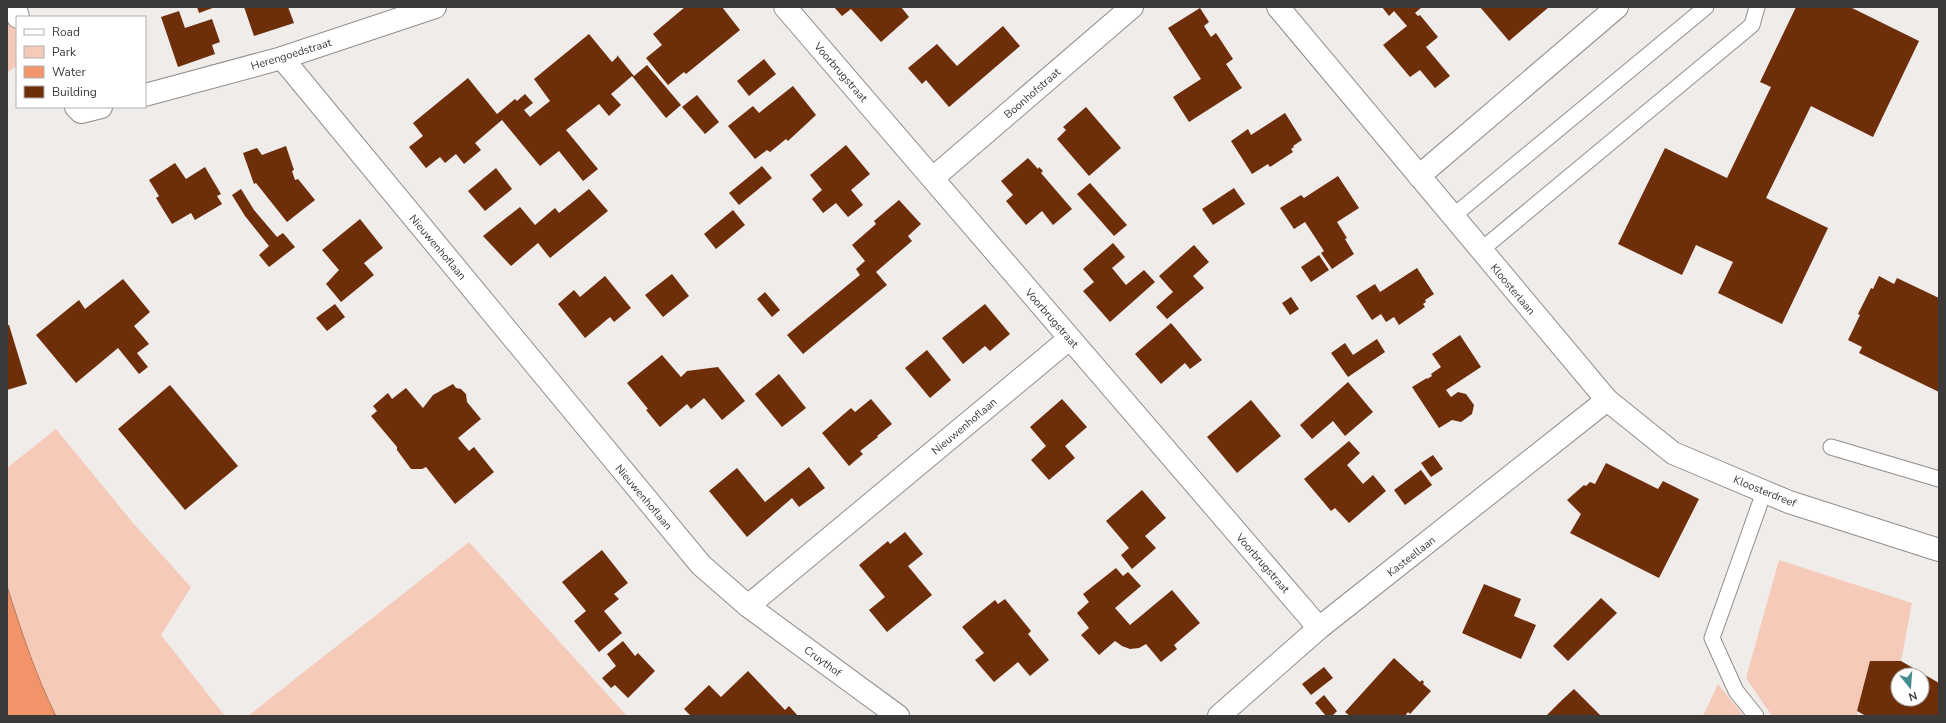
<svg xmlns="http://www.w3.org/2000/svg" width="1946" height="723" font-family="'Nunito Sans',sans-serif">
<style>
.green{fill:#f6cab8}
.water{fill:#f19469;stroke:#bb795b}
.building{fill:#6e2e0a;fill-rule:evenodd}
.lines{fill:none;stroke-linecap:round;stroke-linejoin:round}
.service-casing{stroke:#908d8b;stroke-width:17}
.minor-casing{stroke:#908d8b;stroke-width:24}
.service{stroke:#fff;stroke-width:15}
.minor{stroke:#fff;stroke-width:22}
.labels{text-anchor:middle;stroke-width:4;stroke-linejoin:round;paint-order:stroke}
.street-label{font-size:11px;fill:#3c3a39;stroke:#fff}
</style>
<rect width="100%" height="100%" fill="#f0ecea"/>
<g class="green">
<polygon points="7,7 9,7 17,35 17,65 7,73"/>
<polygon points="56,429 133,523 191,587 161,635 225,716 56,716 42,688 21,631 7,586 7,468"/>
<polygon points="469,542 627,716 248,716"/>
<polygon points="1779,560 1912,603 1901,661 1870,661 1857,711 1858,716 1772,716 1746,678"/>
<polygon points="1718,684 1744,716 1703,716"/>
</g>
<path class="water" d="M7,586C21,630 35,674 56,716H7Z"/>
<g class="building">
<polygon points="197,7 215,7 199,13"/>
<polygon points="244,7 288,7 294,23 254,36"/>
<polygon points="685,7 722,7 740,30 686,74 684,72 668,85 646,58 662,45 653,34"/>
<polygon points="834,7 901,7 909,17 881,42 851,9 842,16"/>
<polygon points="1382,7 1422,7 1415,13 1418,16 1420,15 1438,37 1426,47 1450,76 1435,88 1420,70 1410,77 1383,45 1407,26 1394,11 1389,16"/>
<polygon points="1480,7 1549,7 1509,41"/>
<polygon points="1796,7 1850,7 1919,41 1873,137 1811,106 1766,198 1828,228 1782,324 1718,293 1733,262 1696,245 1682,275 1618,244 1665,148 1727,178 1771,87 1760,82"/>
<polygon points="1200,8 1209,22 1204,26 1211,37 1216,33 1233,59 1226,64 1242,88 1189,122 1173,97 1201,79 1168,28"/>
<polygon points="179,11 185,28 212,19 220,42 212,45 215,54 178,67 161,17"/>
<polygon points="1003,26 1020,46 949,107 926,80 922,84 908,68 937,44 957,66"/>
<polygon points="589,34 612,62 617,57 617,55 634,76 647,65 681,105 666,118 632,76 611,94 621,105 609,116 599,104 566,130 598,169 583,181 559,151 540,166 502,120 475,143 481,150 464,164 456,154 445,163 440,157 426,168 409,147 423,136 413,123 468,78 497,114 515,99 517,101 525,94 533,103 524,110 530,117 550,101 534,79"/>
<polygon points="764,59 776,74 749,96 737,81"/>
<polygon points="793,86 816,115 788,141 786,139 770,152 767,150 755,159 728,126 753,106 759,113"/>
<polygon points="697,95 719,122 705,134 682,107"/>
<polygon points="1086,107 1121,148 1089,176 1057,139 1066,130 1063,127"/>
<polygon points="1285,113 1302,140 1293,146 1294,147 1291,149 1293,152 1270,167 1268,164 1252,174 1231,141 1248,129 1251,135"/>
<polygon points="846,145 870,174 851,190 863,205 848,217 836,203 823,213 812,199 822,190 810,175"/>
<polygon points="286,146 294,170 292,171 295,180 298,179 315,200 287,222 256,183 254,184 243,153 257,148 262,155"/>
<polygon points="1028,158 1038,169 1039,167 1043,171 1041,173 1072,209 1053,225 1042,211 1026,225 1006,201 1013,195 1001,181"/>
<polygon points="175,163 186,179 205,167 221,194 217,196 222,204 195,220 191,213 172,224 156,198 159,196 149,180"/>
<polygon points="762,166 772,178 739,205 729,193"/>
<polygon points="496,168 512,189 485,211 468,191"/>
<polygon points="1338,176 1359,208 1337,222 1347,238 1345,239 1354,254 1332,269 1321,253 1324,251 1305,222 1294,229 1280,208 1301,195 1304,198"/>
<polygon points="1090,183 1127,225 1114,236 1077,194"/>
<polygon points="1234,188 1245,204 1213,225 1202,209"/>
<polygon points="241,189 254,210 277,237 283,233 295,247 269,267 259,255 269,246 245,216 232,195"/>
<polygon points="589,189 608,211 550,258 538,243 511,266 483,236 520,207 535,225 555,208 559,213"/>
<polygon points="899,200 921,224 908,236 912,241 876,272 887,285 803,354 787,335 860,275 856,269 865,261 852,245 876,224 874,221"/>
<polygon points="733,210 745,225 716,249 704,234"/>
<polygon points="360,219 383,248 364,263 374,275 341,302 326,284 339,270 322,250"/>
<polygon points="1113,243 1125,257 1112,268 1126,285 1144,270 1155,282 1110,322 1083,291 1094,282 1083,269"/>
<polygon points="1194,245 1209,262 1193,276 1204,288 1167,319 1156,307 1173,292 1159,276"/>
<polygon points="1319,255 1329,270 1311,282 1301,267"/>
<polygon points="1417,268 1434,294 1425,300 1426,302 1423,304 1425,307 1399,325 1394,317 1386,322 1381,314 1372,320 1356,296 1375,284 1380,292"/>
<polygon points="672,274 689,296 663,317 645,295"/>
<polygon points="605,276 631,308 614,322 610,317 585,338 558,304 574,290 580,297"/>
<polygon points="1879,276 1894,284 1897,278 1939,298 1939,392 1859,353 1862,347 1848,340 1860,315 1858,314 1871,288 1873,289"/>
<polygon points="123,279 150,312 134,326 149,344 137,353 148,367 139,374 118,348 76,383 36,335 79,300 85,309"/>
<polygon points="765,292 780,310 772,317 757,299"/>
<polygon points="1291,297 1299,309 1290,315 1282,303"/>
<polygon points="335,304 345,317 327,331 316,318"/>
<polygon points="985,304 1010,334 990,351 985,346 963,364 942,338"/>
<polygon points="1171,323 1202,360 1190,369 1185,363 1161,384 1135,354"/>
<polygon points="7,325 9,325 27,384 7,390"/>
<polygon points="1460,335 1481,367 1446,390 1451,397 1458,392 1466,394 1474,405 1472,414 1461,422 1452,420 1439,428 1412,387 1427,378 1427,379 1432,376 1431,374 1441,367 1432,354"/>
<polygon points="1377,339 1385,352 1348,377 1331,353 1345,343 1353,355"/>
<polygon points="927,350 951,380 930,398 905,368"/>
<polygon points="662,355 681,377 687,371 718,367 745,401 722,420 704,398 691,409 687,404 660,427 646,410 648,409 627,383"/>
<polygon points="779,374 806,408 782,427 755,394"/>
<polygon points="1348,382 1373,412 1345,436 1333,421 1312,439 1300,425"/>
<polygon points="453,384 456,388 461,389 466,394 467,402 481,419 458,438 469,451 474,447 494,472 455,504 426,467 422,469 411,469 397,450 397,447 371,416 377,411 373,406 388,393 392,399 406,388 423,408 433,395"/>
<polygon points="170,385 238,466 185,510 118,429"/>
<polygon points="871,399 892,424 877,436 878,437 860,451 863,454 849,466 822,433 851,408 855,412"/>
<polygon points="1062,399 1087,427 1065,446 1075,458 1049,480 1031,460 1046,446 1030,427"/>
<polygon points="1251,400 1281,436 1237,473 1207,437"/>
<polygon points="1349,441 1360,453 1347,465 1363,484 1373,475 1386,491 1349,523 1335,508 1331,511 1304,479"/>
<polygon points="1433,455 1443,469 1431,477 1421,463"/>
<polygon points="1606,463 1658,489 1663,481 1699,499 1659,578 1570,533 1581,514 1567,500 1584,485 1586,486 1590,482 1595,484"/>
<polygon points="809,467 825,488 799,507 792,498 747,537 709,491 737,468 765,502"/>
<polygon points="1421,470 1432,485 1405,505 1394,490"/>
<polygon points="1142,490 1166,518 1145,536 1156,548 1132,569 1121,555 1129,548 1106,521"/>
<polygon points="905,532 923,554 908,566 932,595 887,632 869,610 885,597 859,565 888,541 890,544"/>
<polygon points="602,550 628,583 614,594 619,599 604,611 622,633 599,652 574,621 586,611 562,582"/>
<polygon points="1116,568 1123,576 1128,572 1141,586 1115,608 1130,625 1172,590 1200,623 1174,645 1177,649 1161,662 1146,644 1139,648 1130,649 1122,646 1115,641 1099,655 1081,635 1089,628 1077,613 1089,602 1083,594"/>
<polygon points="1484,584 1521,599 1514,616 1536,625 1521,659 1462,633"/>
<polygon points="1601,598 1617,613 1568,661 1553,646"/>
<polygon points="1005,599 1031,631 1028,634 1049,660 1030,676 1018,662 994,682 975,660 984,653 962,627 995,600 998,604"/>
<polygon points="623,641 635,656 638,653 655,671 628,698 615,685 611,688 602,678 616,666 607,654"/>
<polygon points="1394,658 1420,682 1422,680 1424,682 1423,684 1431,691 1410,714 1408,712 1405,716 1350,716 1345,712"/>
<path d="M1870,661H1901L1939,683V716H1866L1857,711ZM1898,675H1922V699H1898Z"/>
<polygon points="1324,667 1333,678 1311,695 1302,684"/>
<polygon points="748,671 785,710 789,706 798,716 691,716 684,709 709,685 721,697"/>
<polygon points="1574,689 1601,716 1546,716 1562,700"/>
<polygon points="1324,695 1337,711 1332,716 1326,716 1315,703"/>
</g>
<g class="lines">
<defs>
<g id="service">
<polyline points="1452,217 1706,7"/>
<polyline points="1481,250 1752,25 1757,7"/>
<polyline points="1831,447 1939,479"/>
<polyline points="1756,716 1736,691 1712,638 1764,492"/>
</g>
<g id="minor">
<polyline points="15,7 18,17"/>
<polyline points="785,7 1319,628"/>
<polyline points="1278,7 1607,400 1673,453 1789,502 1939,550"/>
<polyline points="282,58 701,565 748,606 1069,339"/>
<polyline points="145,95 282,58 435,7"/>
<polyline points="76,107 81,112 101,107"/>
<polyline points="1419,176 1617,7"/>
<polyline points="933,178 1132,7"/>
<polyline points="748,606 898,716"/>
<polyline points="1219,716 1319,628 1607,400"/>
</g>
</defs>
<use href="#service" class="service-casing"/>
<use href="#minor" class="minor-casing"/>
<use href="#service" class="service"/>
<use href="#minor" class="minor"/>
</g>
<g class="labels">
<g class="street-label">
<text transform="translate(291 54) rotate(-17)" y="4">Herengoedstraat</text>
<text transform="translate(841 72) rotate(49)" y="4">Voorbrugstraat</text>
<text transform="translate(1032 93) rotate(-41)" y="4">Boonhofstraat</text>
<text transform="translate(438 247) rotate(50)" y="4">Nieuwenhoflaan</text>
<text transform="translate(1513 289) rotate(50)" y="4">Kloosterlaan</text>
<text transform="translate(1052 318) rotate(49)" y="4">Voorbrugstraat</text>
<text transform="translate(964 426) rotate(-40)" y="4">Nieuwenhoflaan</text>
<text transform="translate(1765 491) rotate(22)" y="4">Kloosterdreef</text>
<text transform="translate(644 497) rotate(50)" y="4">Nieuwenhoflaan</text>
<text transform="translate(1411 556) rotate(-38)" y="4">Kasteellaan</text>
<text transform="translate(1263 563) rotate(49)" y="4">Voorbrugstraat</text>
<text transform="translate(823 661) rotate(36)" y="4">Cruythof</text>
</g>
</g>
<rect width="1946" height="723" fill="none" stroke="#3c3a39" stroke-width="16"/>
<rect x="16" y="16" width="130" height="92" fill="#ffffff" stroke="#b1b0b0"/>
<rect x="24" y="29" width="20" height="6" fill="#ffffff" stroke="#b1b0b0"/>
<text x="52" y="36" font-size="12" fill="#3c3a39">Road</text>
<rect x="24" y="46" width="20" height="12" fill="#f6cab8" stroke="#b1b0b0"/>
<text x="52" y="56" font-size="12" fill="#3c3a39">Park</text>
<rect x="24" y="66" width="20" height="12" fill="#f19469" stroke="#b1b0b0"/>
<text x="52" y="76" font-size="12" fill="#3c3a39">Water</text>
<rect x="24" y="86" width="20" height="12" fill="#6e2e0a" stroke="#b1b0b0"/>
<text x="52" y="96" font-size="12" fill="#3c3a39">Building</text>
<g transform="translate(1910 687) rotate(163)"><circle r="19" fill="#ffffff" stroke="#b1b0b0"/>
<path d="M0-3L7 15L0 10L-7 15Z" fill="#458d8d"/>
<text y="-6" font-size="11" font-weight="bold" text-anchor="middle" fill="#3c3a39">N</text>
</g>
</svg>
